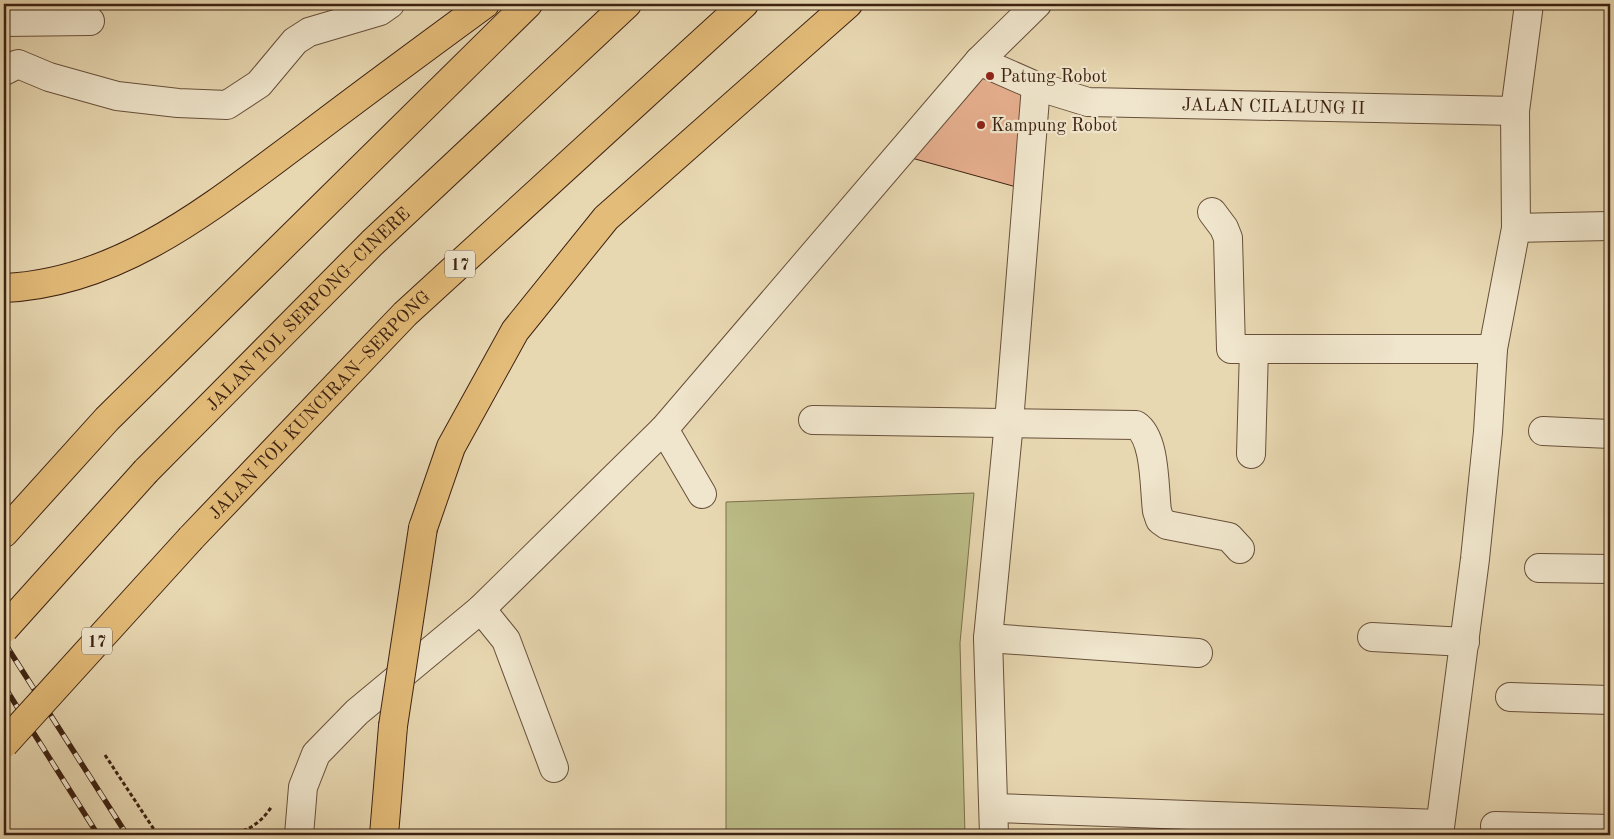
<svg xmlns="http://www.w3.org/2000/svg" width="1614" height="839" font-family="'Old Standard TT',serif">
<style>
.green{fill:#bcbd88;stroke:#7c704d}
.building{fill:#e5ae8d;stroke:#3d2212}
.lines{fill:none;stroke-linecap:round;stroke-linejoin:round}
.street-casing{stroke:#68503a;stroke-width:30}
.highway-casing{stroke:#3d2212;stroke-width:30}
.path{stroke:#3d2212;stroke-width:3;stroke-dasharray:4 2.5;stroke-linecap:butt}
.street{stroke:#f0e6cd;stroke-width:28}
.highway{stroke:#e4bc79;stroke-width:28}
.rail-casing{stroke:#3d2212;stroke-width:5.5}
.rail{stroke:#f0e6cd;stroke-width:4;stroke-dasharray:11;stroke-linecap:butt}
.highway-bridge-casing{stroke:#3d2212;stroke-width:30;stroke-linecap:butt}
.highway-bridge{stroke:#e4bc79;stroke-width:28}
.poi-dot{fill:#8f2418;stroke:#f0e6cd;stroke-width:2}
.labels{text-anchor:middle;stroke-width:4.5;stroke-linejoin:round;paint-order:stroke}
.shield{fill:#f0e6cd;stroke:#735d4a;stroke-width:1}
.shield-label{font-size:16px;font-weight:bold;fill:#3d2212}
.poi-label{font-size:18px;fill:#3d2212;stroke:#f0e6cd;text-anchor:start}
.street-label{font-size:18px;fill:#3d2212;stroke:#f0e6cd}
</style>
<rect width="100%" height="100%" fill="#e8d8b2"/>
<filter id="stains"><feTurbulence type="fractalNoise" baseFrequency=".004" numOctaves="4"/><feColorMatrix values="0 0 0 0 .2 0 0 0 0 .09 0 0 0 0 .02 0 0 0 .5 -.17"/></filter>
<radialGradient id="worn" r=".72"><stop offset=".6" stop-color="#630" stop-opacity="0"/><stop offset="1" stop-color="#630" stop-opacity=".3"/></radialGradient>
<polygon class="green" points="974,493 960,643 965,835 726,835 726,502"/>
<polygon class="building" points="983,78 1026,94 1020,188 908,157"/>
<g class="lines">
<defs>
<g id="street">
<polyline points="4,22 90,21"/>
<path id="s1" d="M979,61L1036,86L1088,102L1515,111"/>
<polyline points="4,71 18,64 49,77 117,96 178,103 227,105 259,84 295,41 309,32 380,11 390,4"/>
<polyline points="1212,212 1224,228 1228,238 1231,349 1493,349"/>
<polyline points="1516,228 1610,226"/>
<path d="M813,420L1136,425C1156,438 1154,488 1157,511L1160,520L1167,525L1229,537L1240,549"/>
<polyline points="664,429 702,494"/>
<polyline points="1543,431 1610,434"/>
<polyline points="1251,454 1254,349"/>
<polyline points="1539,568 1610,569"/>
<polyline points="481,609 506,640 554,768"/>
<polyline points="1372,637 1465,642"/>
<polyline points="988,638 1198,653"/>
<polyline points="1510,697 1610,700"/>
<polyline points="994,808 1440,824"/>
<polyline points="1495,826 1610,829"/>
<polyline points="299,835 303,787 316,754 357,712 481,609 664,429 979,61 1037,4"/>
<polyline points="994,835 988,638 1009,422 1036,86"/>
<polyline points="1439,835 1475,559 1488,432 1493,349 1516,228 1515,111 1529,4"/>
</g>
<g id="highway">
<path d="M4,288C122,283 215,204 306,137C365,92 425,48 485,4"/>
<path id="s2" d="M146,471L372,243L627,4"/>
<polyline points="423,528 451,447 515,331 606,218 848,4"/>
<polyline points="4,533 107,419 528,4"/>
<path id="s3" d="M191,538L405,314L744,4"/>
<polyline points="384,835 393,726"/>
</g>
</defs>
<use href="#street" class="street-casing"/>
<use href="#highway" class="highway-casing"/>
<g class="path">
<polyline points="105,755 155,831 160,835"/>
<path d="M211,835C221,830 231,834 242,831C255,827 265,817 272,806"/>
</g>
<use href="#street" class="street"/>
<use href="#highway" class="highway"/>
<defs>
<g id="rail">
<polyline points="4,642 127,835"/>
<polyline points="4,686 98,835"/>
</g>
</defs>
<use href="#rail" class="rail-casing"/>
<use href="#rail" class="rail"/>
<defs>
<g id="highway-bridge">
<polyline points="4,629 146,471"/>
<polyline points="393,726 423,528"/>
<polyline points="4,744 191,538"/>
</g>
</defs>
<use href="#highway-bridge" class="highway-bridge-casing"/>
<use href="#highway-bridge" class="highway-bridge"/>
</g>
<g class="poi-dot">
<circle cx="990" cy="76" r="5"/>
<circle cx="981" cy="125" r="5"/>
</g>
<g class="labels">
<g class="shield">
<rect x="445" y="250.5" width="30" height="27" rx="4"/>
<rect x="82" y="627.5" width="30" height="27" rx="4"/>
</g>
<g class="shield-label">
<text x="460" y="270">17</text>
<text x="97" y="647">17</text>
</g>
<g class="poi-label">
<text x="1000" y="82">Patung Robot</text>
<text x="991" y="131">Kampung Robot</text>
</g>
<g class="street-label">
<text dy="6" stroke="none"><textPath href="#s1" startOffset="302">JALAN CILALUNG II</textPath></text>
<text dy="6" stroke="none"><textPath href="#s2" startOffset="229">JALAN TOL SERPONG–CINERE</textPath></text>
<text dy="6" stroke="none"><textPath href="#s3" startOffset="185">JALAN TOL KUNCIRAN–SERPONG</textPath></text>
</g>
</g>
<rect width="1614" height="839" fill="none" stroke="#e8d8b2" stroke-width="20"/>
<rect x="5" y="5" width="1604" height="829" fill="none" stroke="#3d2212" stroke-width="2.5"/>
<rect x="10" y="10" width="1594" height="819" fill="none" stroke="#3d2212"/>
<rect width="100%" height="100%" filter="url(#stains)"/>
<rect width="100%" height="100%" fill="url(#worn)"/>
</svg>
